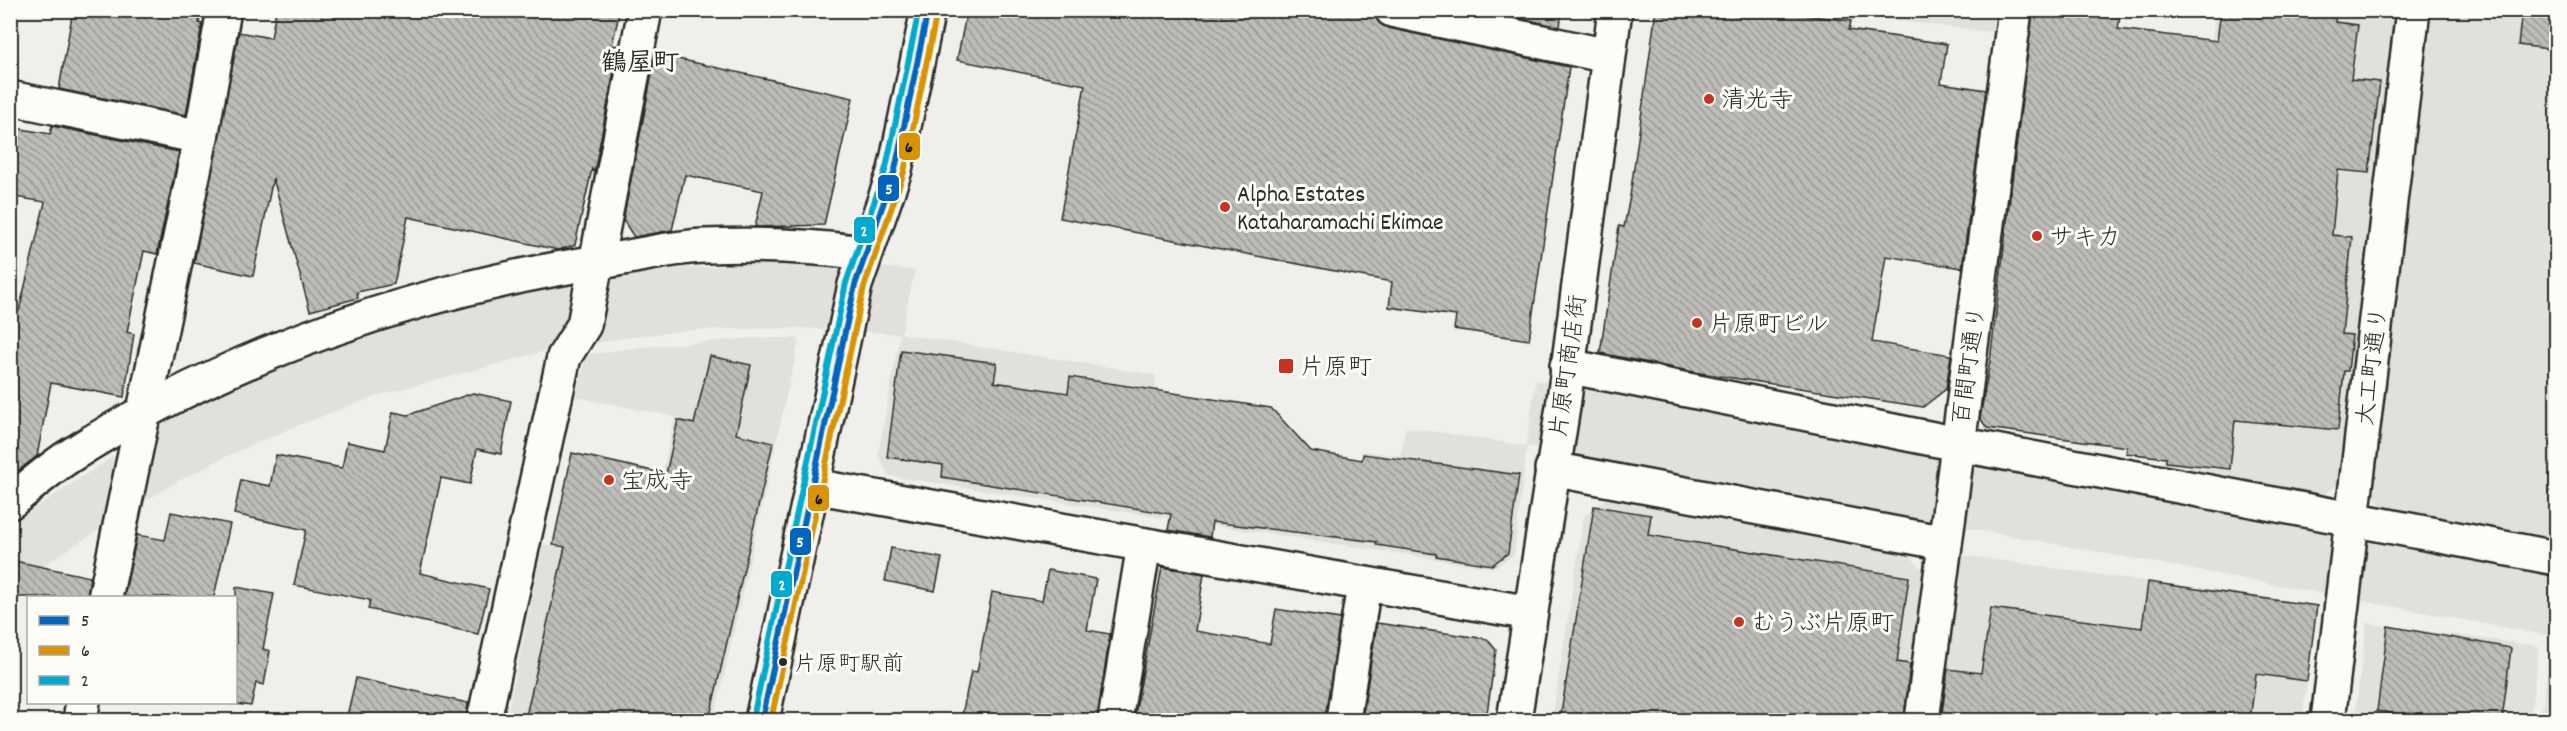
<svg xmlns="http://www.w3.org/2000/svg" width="2567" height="731" font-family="Dekko,'Klee One',sans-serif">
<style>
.built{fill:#e1e0dc}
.building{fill:url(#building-back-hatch);stroke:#2b2b2b;stroke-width:1.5}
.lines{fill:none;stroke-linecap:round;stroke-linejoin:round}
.street-casing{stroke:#2b2b2b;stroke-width:38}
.secondary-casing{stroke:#2b2b2b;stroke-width:38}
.street{stroke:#fdfcf7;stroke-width:33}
.secondary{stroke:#fdfcf7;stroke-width:33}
.bus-1-casing{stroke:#fdfcf7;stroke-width:10}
.bus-2-casing{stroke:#fdfcf7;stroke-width:10}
.bus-3-casing{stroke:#fdfcf7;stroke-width:10}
.bus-1{stroke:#0065bd;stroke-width:6}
.bus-2{stroke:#d89406;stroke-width:6}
.bus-3{stroke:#00a9ce;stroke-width:6}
.poi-dot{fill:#c8321e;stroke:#fdfcf7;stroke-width:2}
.bus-dot{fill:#2b2b2b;stroke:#fdfcf7;stroke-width:2}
.labels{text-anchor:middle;stroke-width:6;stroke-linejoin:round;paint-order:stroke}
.bus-label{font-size:22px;fill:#2b2b2b;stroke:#fdfcf7;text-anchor:start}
.poi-label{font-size:24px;fill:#2b2b2b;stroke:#fdfcf7;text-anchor:start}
.street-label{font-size:24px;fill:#2b2b2b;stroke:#fdfcf7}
.neighbourhood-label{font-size:26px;font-weight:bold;fill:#2b2b2b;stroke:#fdfcf7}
.line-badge{stroke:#fdfcf7;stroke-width:2}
.badge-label{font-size:16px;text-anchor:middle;font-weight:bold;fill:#fff}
.pale-badge-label{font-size:16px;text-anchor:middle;font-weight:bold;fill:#111}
</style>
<defs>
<pattern id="building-back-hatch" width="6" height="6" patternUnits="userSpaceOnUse" patternTransform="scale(1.5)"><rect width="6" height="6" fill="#bdbcb8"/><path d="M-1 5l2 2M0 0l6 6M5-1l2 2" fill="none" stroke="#9a9996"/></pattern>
</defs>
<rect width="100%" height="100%" fill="#f0efeb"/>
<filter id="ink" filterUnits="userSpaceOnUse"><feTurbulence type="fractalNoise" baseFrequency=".0167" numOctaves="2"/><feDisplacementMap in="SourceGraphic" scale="12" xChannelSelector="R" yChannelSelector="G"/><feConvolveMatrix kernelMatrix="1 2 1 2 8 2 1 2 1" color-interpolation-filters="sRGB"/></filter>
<g filter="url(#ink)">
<g class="built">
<polygon points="1788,11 1995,11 1992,32 1853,16 1847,55 1798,47 1802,13"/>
<polygon points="2190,11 2398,11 2342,482 2325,494 2162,467 2215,14"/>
<polygon points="2428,11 2556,11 2556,493 2550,540 2385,509 2370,492"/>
<polygon points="758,264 840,264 915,270 901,334 1156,375 1155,390 1274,409 1311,451 1362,460 1363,451 1400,456 1406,427 1526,446 1536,380 2556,574 2556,637 1527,446 1514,555 1493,568 889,476 878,455 900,334 801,328 692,330 638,336 542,352 376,396 301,424 227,456 173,484 54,558 11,592 11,524 159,426 254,377 352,337 494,299 587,280 687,268"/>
<polygon points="757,338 796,338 799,340 714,720 506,720 543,544 641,567 675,417 576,397 586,355 640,347"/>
<polygon points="1605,499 1910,555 1926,575 1907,720 1552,720 1584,516"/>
<polygon points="1962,555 2317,606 2302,720 1941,720"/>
<polygon points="2367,623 2539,646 2530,720 2354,720"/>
<polygon points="2549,653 2556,654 2556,720 2541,720"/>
</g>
<g class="building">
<polygon points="73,10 201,10 199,23 202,24 186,115 59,89"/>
<polygon points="276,10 620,10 612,45 619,46 594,173 592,169 575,245 558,250 408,217 394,284 357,292 358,298 310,311 273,178 253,276 194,263 239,32 271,38"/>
<polygon points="967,10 1374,10 1379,23 1388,28 1569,67 1529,340 1454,329 1456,316 1389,307 1392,282 1060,218 1085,85 957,60"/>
<polygon points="1484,10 1562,10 1560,27"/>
<polygon points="1656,10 1769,10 1805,15 1851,21 1849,30 1947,44 1941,83 1986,90 1962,268 1886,256 1872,342 1951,355 1946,389 1923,407 1694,372 1600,353 1619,226 1624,227 1630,196"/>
<polygon points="2033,10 2080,10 2120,16 2118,29 2217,41 2221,10 2336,10 2335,22 2358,25 2351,79 2380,82 2369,173 2338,170 2332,235 2352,237 2342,334 2352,335 2348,371 2344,371 2338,430 2235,420 2230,469 2166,462 2166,458 2126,453 2127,447 1987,428 1980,418 1990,361"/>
<polygon points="2522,10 2556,10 2556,50 2518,45"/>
<polygon points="656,54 853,98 824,225 755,227 763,191 685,175 672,230 634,237 623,220"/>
<polygon points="52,126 179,152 157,254 144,251 127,332 134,334 124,397 51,383 37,456 10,477 10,309 19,311 45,202 10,196 10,127 50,134"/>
<polygon points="901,350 997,363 994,382 1068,393 1070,377 1271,408 1311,451 1362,460 1363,454 1519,475 1508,553 1492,565 1436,556 1436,554 1376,545 1377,542 1212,522 1210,537 1168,530 1171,514 942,477 943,465 887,457"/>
<polygon points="710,356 751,365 736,434 773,443 709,720 525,720 565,547 553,545 572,453 666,474 678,420 694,424"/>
<polygon points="473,393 511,401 501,454 477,449 470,484 441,478 420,573 489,589 478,634 368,609 370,600 294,585 306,530 234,514 241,480 270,486 276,455 342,468 347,442 385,450 393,412 408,415"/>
<polygon points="1594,506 1651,515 1648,535 1909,577 1897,662 1910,664 1904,720 1560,720"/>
<polygon points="171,512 230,524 214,597 124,597 137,535 165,540"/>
<polygon points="891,548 942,558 935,591 885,581"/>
<polygon points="10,560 90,577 87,597 10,597"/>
<polygon points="1162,567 1204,574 1195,631 1270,644 1276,609 1340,619 1325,720 1134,720"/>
<polygon points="1048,570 1096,579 1087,630 1110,634 1097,720 961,720 971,671 977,672 992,592 1042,601"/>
<polygon points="2148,582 2317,606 2307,681 2256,674 2250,720 1941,720 1948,669 1981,673 1991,608 2142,628"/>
<polygon points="236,587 274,594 263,649 270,651 264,685 256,683 251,706 236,704"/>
<polygon points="1377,623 1487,639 1496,650 1486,720 1362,720"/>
<polygon points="2388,626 2511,648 2502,720 2447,720 2377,711"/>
<polygon points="356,678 468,703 466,720 346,720"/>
</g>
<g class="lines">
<defs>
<g id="street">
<polyline points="1392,10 1608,56"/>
<polyline points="10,98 201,137"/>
<polyline points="1567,366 1958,444 2556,558"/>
<polyline points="1552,469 1945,543"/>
<polyline points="813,486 1530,613"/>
<path d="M10,502C29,487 48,470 68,457C229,354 417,289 605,261C638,256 672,247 705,246C757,244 812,246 864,253"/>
<polyline points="105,598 201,137 224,10"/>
<polyline points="80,720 83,702"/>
<polyline points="484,720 564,357 584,325 645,10"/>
<polyline points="1115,720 1144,545"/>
<polyline points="1343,720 1364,585"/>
<polyline points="1514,720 1563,407 1615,10"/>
<polyline points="1922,720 2015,10"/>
<polyline points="2328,720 2413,10"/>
</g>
<polyline id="secondary" points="762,720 855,285 895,170 928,10"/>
</defs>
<use href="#street" class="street-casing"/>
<use href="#secondary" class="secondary-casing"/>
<use href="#street" class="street"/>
<use href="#secondary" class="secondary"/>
<defs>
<polyline id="bus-1" points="762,720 855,285 895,170 928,10"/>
<polyline id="bus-2" points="771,720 864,287 904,172 937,12"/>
<polyline id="bus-3" points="753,718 846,283 886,168 919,10"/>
</defs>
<use href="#bus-1" class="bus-1-casing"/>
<use href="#bus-2" class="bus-2-casing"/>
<use href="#bus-3" class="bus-3-casing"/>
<use href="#bus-1" class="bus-1"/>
<use href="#bus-2" class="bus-2"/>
<use href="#bus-3" class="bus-3"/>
</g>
</g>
<g class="poi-dot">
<circle cx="1709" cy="99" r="6"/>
<circle cx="1225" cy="207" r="6"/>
<circle cx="2037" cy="236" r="6"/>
<circle cx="1697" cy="323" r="6"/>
<rect x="1278" y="358" width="16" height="16" rx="3"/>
<circle cx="609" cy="480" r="6"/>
<circle cx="1739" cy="622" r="6"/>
</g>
<circle class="bus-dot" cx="783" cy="662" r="5"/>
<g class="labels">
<g class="bus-label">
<text x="794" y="670">片原町駅前</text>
</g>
<g class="poi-label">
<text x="1721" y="107">清光寺</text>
<text x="1237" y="201">Alpha Estates<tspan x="1237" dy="28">Kataharamachi Ekimae</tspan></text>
<text x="2049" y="244">サキカ</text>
<text x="1709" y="331">片原町ビル</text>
<text x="1300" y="374">片原町</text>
<text x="621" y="488">宝成寺</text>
<text x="1751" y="630">むうぶ片原町</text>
</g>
<g class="street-label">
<text transform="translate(1968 365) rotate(-82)" y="8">百間町通り</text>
<text transform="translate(1567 366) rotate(-82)" y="8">片原町商店街</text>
<text transform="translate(2371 366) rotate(-83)" y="8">大工町通り</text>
</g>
<g class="neighbourhood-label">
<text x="640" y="70">鶴屋町</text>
</g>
</g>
<g class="line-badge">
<rect x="898" y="132" width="23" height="29" rx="6" fill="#d89406"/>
<rect x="877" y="174" width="23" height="28" rx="6" fill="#0065bd"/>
<rect x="853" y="216" width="23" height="28" rx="6" fill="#00a9ce"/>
<rect x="807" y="484" width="23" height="28" rx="6" fill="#d89406"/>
<rect x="789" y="527" width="23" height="29" rx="6" fill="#0065bd"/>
<rect x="770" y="570" width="23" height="28" rx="6" fill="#00a9ce"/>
</g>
<g class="badge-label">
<text x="889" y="194">5</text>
<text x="864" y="236">2</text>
<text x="800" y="547">5</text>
<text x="782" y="590">2</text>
</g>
<g class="pale-badge-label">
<text x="909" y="152">6</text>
<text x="819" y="504">6</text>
</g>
<rect width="2567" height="731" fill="none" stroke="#fdfcf7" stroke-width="36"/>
<rect x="18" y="18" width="2531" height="695" fill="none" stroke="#2b2b2b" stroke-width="2" filter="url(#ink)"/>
<rect x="27" y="596" width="210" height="108" fill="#fdfcf7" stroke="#a9a8a5" stroke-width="1.5"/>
<rect x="39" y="616" width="30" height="9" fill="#0065bd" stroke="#a9a8a5" stroke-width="1.5"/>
<text x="81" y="626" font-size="18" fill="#2b2b2b">5</text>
<rect x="39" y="646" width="30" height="9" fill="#d89406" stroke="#a9a8a5" stroke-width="1.5"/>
<text x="81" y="656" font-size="18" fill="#2b2b2b">6</text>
<rect x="39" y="676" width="30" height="9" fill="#00a9ce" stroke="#a9a8a5" stroke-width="1.5"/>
<text x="81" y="686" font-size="18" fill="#2b2b2b">2</text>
</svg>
